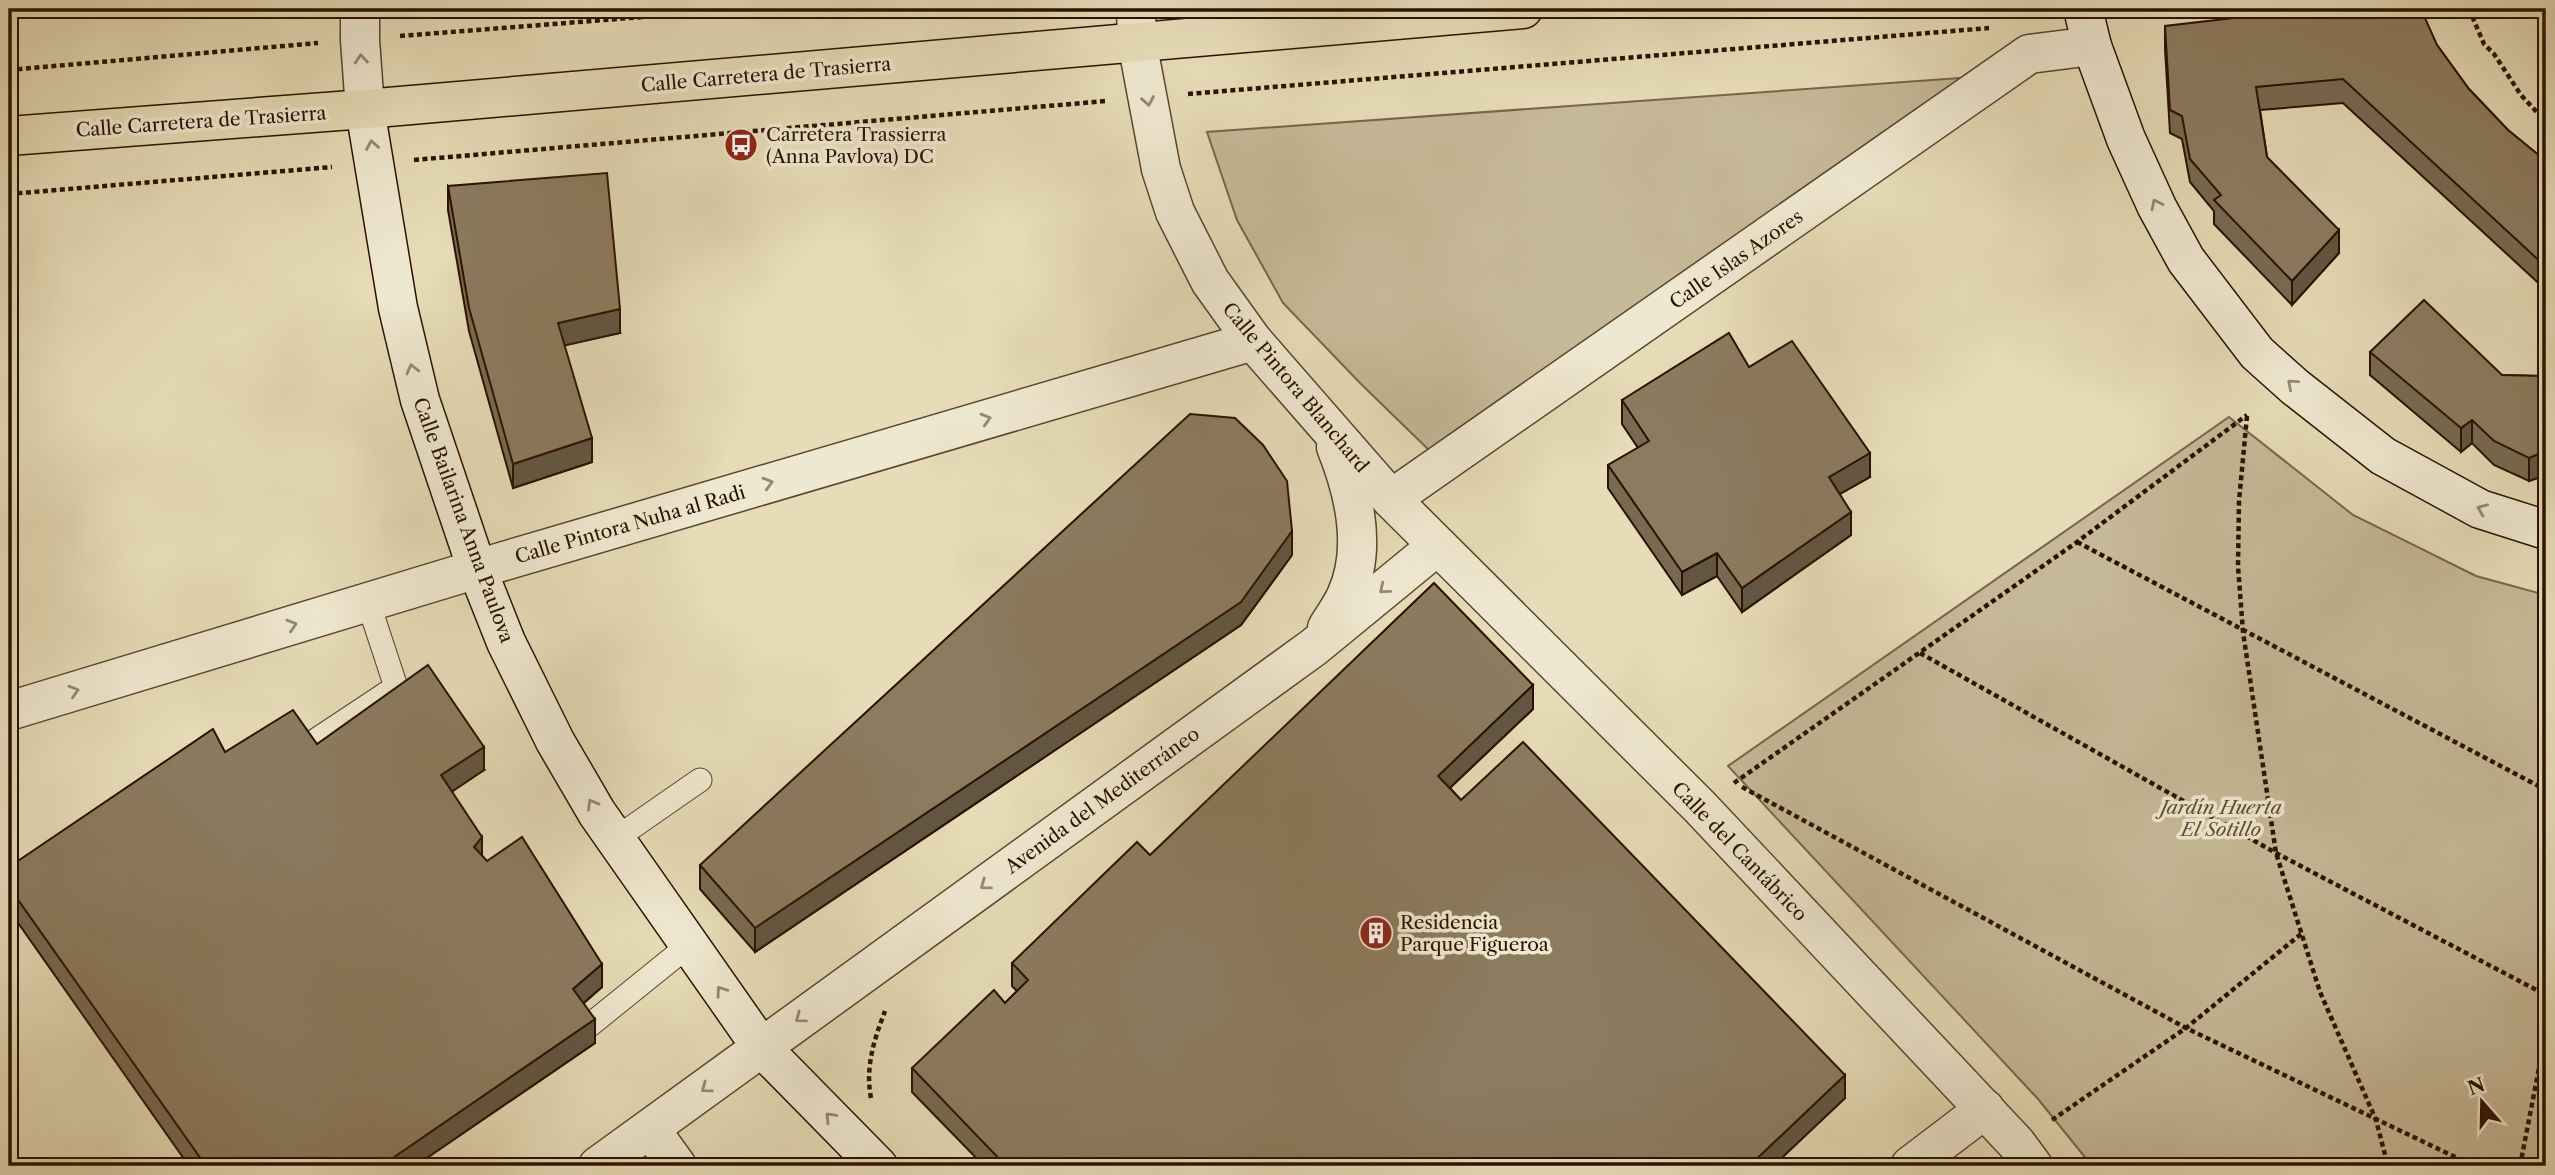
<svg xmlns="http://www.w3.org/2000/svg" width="2555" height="1175" font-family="'Libre Caslon Text',serif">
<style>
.green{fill:#c6b998;stroke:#78654c;stroke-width:2}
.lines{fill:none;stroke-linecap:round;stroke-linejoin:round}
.lane-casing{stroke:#59442e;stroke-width:25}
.street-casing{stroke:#59442e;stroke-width:41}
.secondary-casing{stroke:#2a1100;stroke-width:41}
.primary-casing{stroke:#2a1100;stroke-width:41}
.path{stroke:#2a1100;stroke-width:4.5;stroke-dasharray:5 3.5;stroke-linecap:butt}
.lane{stroke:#efe8d0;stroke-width:23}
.street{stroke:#efe8d0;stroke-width:38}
.secondary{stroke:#efe8d0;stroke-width:38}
.primary{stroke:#e6dcb7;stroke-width:38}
.wall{fill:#786a52;stroke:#2a1100;stroke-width:2}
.shaded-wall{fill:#625642;stroke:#2a1100;stroke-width:2}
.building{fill:#8c7b5f;stroke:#2a1100;stroke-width:2}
.oneway{stroke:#968772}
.labels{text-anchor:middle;stroke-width:7;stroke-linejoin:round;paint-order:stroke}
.street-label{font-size:19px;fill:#2a1100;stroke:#efe8d0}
.poi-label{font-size:19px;fill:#2a1100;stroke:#efe8d0;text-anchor:start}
.park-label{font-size:19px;font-style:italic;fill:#614c35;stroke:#efe8d0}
</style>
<rect width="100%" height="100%" fill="#e6dcb7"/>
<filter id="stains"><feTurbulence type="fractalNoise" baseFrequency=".00286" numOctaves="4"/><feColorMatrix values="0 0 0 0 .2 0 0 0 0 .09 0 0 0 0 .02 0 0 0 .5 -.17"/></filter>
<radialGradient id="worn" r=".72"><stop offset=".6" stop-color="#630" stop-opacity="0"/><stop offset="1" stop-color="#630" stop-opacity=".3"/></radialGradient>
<g class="green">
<polygon points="1974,77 1434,455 1361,384 1283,303 1237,220 1207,132"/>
<polygon points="2229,417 2353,515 2476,576 2546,595 2546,1166 2092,1166 2038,1099 1728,766"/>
</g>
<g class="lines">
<defs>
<g id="lane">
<polyline points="304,748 396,687 368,602"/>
<polyline points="615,839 700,780"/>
<polyline points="585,1029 689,945"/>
</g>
<g id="street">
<polyline points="360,9 360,40 365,109"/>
<polyline points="1136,9 1137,42 1161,169 1175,212 1210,281 1253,341 1391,499 1700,807 2016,1143 2033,1166"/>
<polyline points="1391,499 2029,54 2092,46"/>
<path d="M1327,628C1333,618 1341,607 1346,596C1368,548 1354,492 1336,447"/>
<polyline points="9,711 477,569 1253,341"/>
<polyline points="651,1130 677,1166"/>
<polyline points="598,1166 1314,647 1437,546"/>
<polyline points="1910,1166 1985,1109"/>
</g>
<g id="secondary">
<polyline points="2083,9 2092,46 2126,139 2157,207 2186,260 2257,353 2295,387 2383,456 2480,509 2546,530"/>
<polyline points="365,109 398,308 420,400 477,569 506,642 555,741 597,813 761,1047 878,1166"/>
</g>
<polyline id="primary" points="9,136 365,109 1523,9"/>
</defs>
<use href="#lane" class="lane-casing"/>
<use href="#street" class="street-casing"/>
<use href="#secondary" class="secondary-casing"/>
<use href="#primary" class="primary-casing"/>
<g class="path">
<polyline points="2469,9 2484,44 2494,54 2521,95 2546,122"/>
<polyline points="2127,16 2208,9"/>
<polyline points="400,36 745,9"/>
<polyline points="9,70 318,43"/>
<polyline points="1188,94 1989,28"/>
<polyline points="414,160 1106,101"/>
<polyline points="9,194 332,167"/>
<polyline points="2247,416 2239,501 2238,566 2243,632 2276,853 2320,992 2376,1120 2388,1166"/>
<polyline points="2077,542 2546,790"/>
<polyline points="1920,653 2276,853 2546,995"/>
<polyline points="1734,783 2077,542 2247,415"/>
<polyline points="1742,787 2186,1028 2474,1166"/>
<path d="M871,1098C865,1067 874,1040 885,1011"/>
<polyline points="2052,1120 2186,1028 2301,934"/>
<polyline points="2520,1166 2546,1032"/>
</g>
<use href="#lane" class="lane"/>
<use href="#street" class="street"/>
<use href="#secondary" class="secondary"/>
<use href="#primary" class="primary"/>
</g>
<g class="wall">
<polygon points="2165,26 2437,45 2469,89 2508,130 2546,161 2546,290 2343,103 2260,110 2267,157 2339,253 2292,305 2214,224 2214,211 2190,182 2182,139 2170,133 2165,49"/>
<polygon points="448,186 620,333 564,345 592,462 513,488 469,331 448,210"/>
<polygon points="2370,352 2502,375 2546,376 2546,475 2529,481 2494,465 2472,443 2461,452 2370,375"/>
<polygon points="1749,367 1870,477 1840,494 1851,535 1742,612 1717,576 1682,595 1608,488 1608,465 1638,448 1622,424 1622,400"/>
<polygon points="1292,555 1241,625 755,952 700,889 700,865"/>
<polygon points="1533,709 1450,788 1461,800 1845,1098 1773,1166 984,1166 912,1092 912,1068 1005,1003 1017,991 1012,986 1012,963 1150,855"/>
<polygon points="317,744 484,770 452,791 482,856 602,987 584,1003 595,1043 415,1166 189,1166 9,910 9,867 225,752"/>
</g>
<g class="shaded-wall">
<polygon points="2339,230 2339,253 2292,305 2292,281"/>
<polygon points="620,309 620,333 558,347 558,323"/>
<polygon points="2472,420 2472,443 2461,452 2461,428"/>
<polygon points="592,438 592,462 513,488 513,464"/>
<polygon points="2546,451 2546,475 2529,481 2529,458"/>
<polygon points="1870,453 1870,477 1829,500 1829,477"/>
<polygon points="1851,512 1851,535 1742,612 1742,588"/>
<polygon points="1292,531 1292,555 1241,625 755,952 755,928"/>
<polygon points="1717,553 1717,576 1682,595 1682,572"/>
<polygon points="1533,685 1533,709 1438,799 1438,776"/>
<polygon points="484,747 484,770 441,799 441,775"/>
<polygon points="482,837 482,861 474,847"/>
<polygon points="602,964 602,987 573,1012 573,989"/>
<polygon points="595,1019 595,1043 415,1166 381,1166"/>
<polygon points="1845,1075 1845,1098 1773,1166 1749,1166"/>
</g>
<g class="building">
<polygon points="2311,9 2421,9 2437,45 2469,89 2508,130 2546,161 2546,267 2343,79 2256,87 2267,157 2339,230 2292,281 2214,200 2221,195 2190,159 2182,116 2170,110 2165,26"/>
<polygon points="607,173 620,309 558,323 592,438 513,464 469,308 448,186"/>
<polygon points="2424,300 2502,375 2546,376 2546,451 2529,458 2494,441 2472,420 2461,428 2370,352"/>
<polygon points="1729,333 1749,367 1792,341 1870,453 1829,477 1851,512 1742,588 1717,553 1682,572 1608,465 1649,441 1622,400"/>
<polygon points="1190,414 1235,418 1263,445 1287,481 1292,531 1241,602 755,928 700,865"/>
<polygon points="1434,583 1533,685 1438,776 1461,800 1523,742 1845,1075 1749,1166 1006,1166 912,1068 994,990 1005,1003 1028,980 1012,963 1137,842 1150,855"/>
<polygon points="428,665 484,747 441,775 482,837 474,847 487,861 522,837 602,964 573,989 595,1019 381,1166 206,1166 9,887 9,867 213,729 225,752 293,710 317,744"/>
</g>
<defs><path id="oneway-chevron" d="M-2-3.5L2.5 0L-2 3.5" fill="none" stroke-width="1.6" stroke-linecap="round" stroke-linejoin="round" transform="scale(1.75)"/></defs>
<g class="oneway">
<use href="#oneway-chevron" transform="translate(361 59) rotate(-95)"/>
<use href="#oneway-chevron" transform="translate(1148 101) rotate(80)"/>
<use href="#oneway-chevron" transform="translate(372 145) rotate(-100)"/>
<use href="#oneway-chevron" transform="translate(2156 204) rotate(-116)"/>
<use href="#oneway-chevron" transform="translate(412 369) rotate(-104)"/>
<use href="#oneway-chevron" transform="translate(2292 384) rotate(-139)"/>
<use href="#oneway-chevron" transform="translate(986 419) rotate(-16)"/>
<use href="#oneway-chevron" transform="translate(768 483) rotate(-16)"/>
<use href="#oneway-chevron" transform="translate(2482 509) rotate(-157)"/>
<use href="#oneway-chevron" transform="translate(1384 589) rotate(140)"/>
<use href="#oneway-chevron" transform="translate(292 625) rotate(-17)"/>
<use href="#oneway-chevron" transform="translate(74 691) rotate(-17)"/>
<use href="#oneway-chevron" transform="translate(592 804) rotate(-120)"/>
<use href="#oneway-chevron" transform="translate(985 885) rotate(144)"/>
<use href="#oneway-chevron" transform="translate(721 991) rotate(-125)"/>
<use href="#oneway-chevron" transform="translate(800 1018) rotate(144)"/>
<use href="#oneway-chevron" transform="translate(706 1088) rotate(143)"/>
<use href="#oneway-chevron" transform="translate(830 1117) rotate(-134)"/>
</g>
<defs>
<symbol id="bus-disc" viewBox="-11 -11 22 22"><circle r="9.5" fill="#8f2418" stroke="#efe8d0"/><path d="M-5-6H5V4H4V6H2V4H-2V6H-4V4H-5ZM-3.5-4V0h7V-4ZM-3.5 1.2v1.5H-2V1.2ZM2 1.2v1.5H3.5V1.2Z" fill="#fff"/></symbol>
<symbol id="building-disc" viewBox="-11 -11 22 22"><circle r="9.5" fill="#8f2418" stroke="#efe8d0"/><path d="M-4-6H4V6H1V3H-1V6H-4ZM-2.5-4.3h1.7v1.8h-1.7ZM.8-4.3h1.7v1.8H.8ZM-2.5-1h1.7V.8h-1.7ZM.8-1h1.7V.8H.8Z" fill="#fff"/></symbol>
</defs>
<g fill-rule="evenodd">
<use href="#bus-disc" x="722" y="126" width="38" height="38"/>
<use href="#building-disc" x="1357" y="914" width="38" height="38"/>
</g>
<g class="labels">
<g class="street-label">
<text transform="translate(766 74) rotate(-5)" y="7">Calle Carretera de Trasierra</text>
<text transform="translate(201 121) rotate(-4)" y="7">Calle Carretera de Trasierra</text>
<text transform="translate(1736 259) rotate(-35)" y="7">Calle Islas Azores</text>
<text transform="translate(1296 387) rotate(50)" y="7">Calle Pintora Blanchard</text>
<text transform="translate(464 520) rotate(70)" y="7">Calle Bailarina Anna Paulova</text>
<text transform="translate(630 524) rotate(-16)" y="7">Calle Pintora Nuha al Radi</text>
<text transform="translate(1102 800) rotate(-36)" y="7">Avenida del Mediterráneo</text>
<text transform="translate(1740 851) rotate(46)" y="7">Calle del Cantábrico</text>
</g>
<g class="poi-label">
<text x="766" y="141">Carretera Trassierra<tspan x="766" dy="22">(Anna Pavlova) DC</tspan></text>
<text x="1400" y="929">Residencia<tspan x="1400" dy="22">Parque Figueroa</tspan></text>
</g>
<g class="park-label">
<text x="2221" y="814">Jardín Huerta<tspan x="2221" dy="22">El Sotillo</tspan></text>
</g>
</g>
<rect width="2555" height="1175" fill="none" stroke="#e6dcb7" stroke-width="35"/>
<rect x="10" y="10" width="2534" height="1154" fill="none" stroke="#2a1100" stroke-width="3.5"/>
<rect x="18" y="18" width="2520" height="1140" fill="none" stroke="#2a1100" stroke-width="2"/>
<g transform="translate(2482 1102) rotate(340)" stroke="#efe8d0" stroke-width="5" paint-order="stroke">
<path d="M0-5L12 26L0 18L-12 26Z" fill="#2a1100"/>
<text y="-10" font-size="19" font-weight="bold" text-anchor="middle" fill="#2a1100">N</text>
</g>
<rect width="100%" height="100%" filter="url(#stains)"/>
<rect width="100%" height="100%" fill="url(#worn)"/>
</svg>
